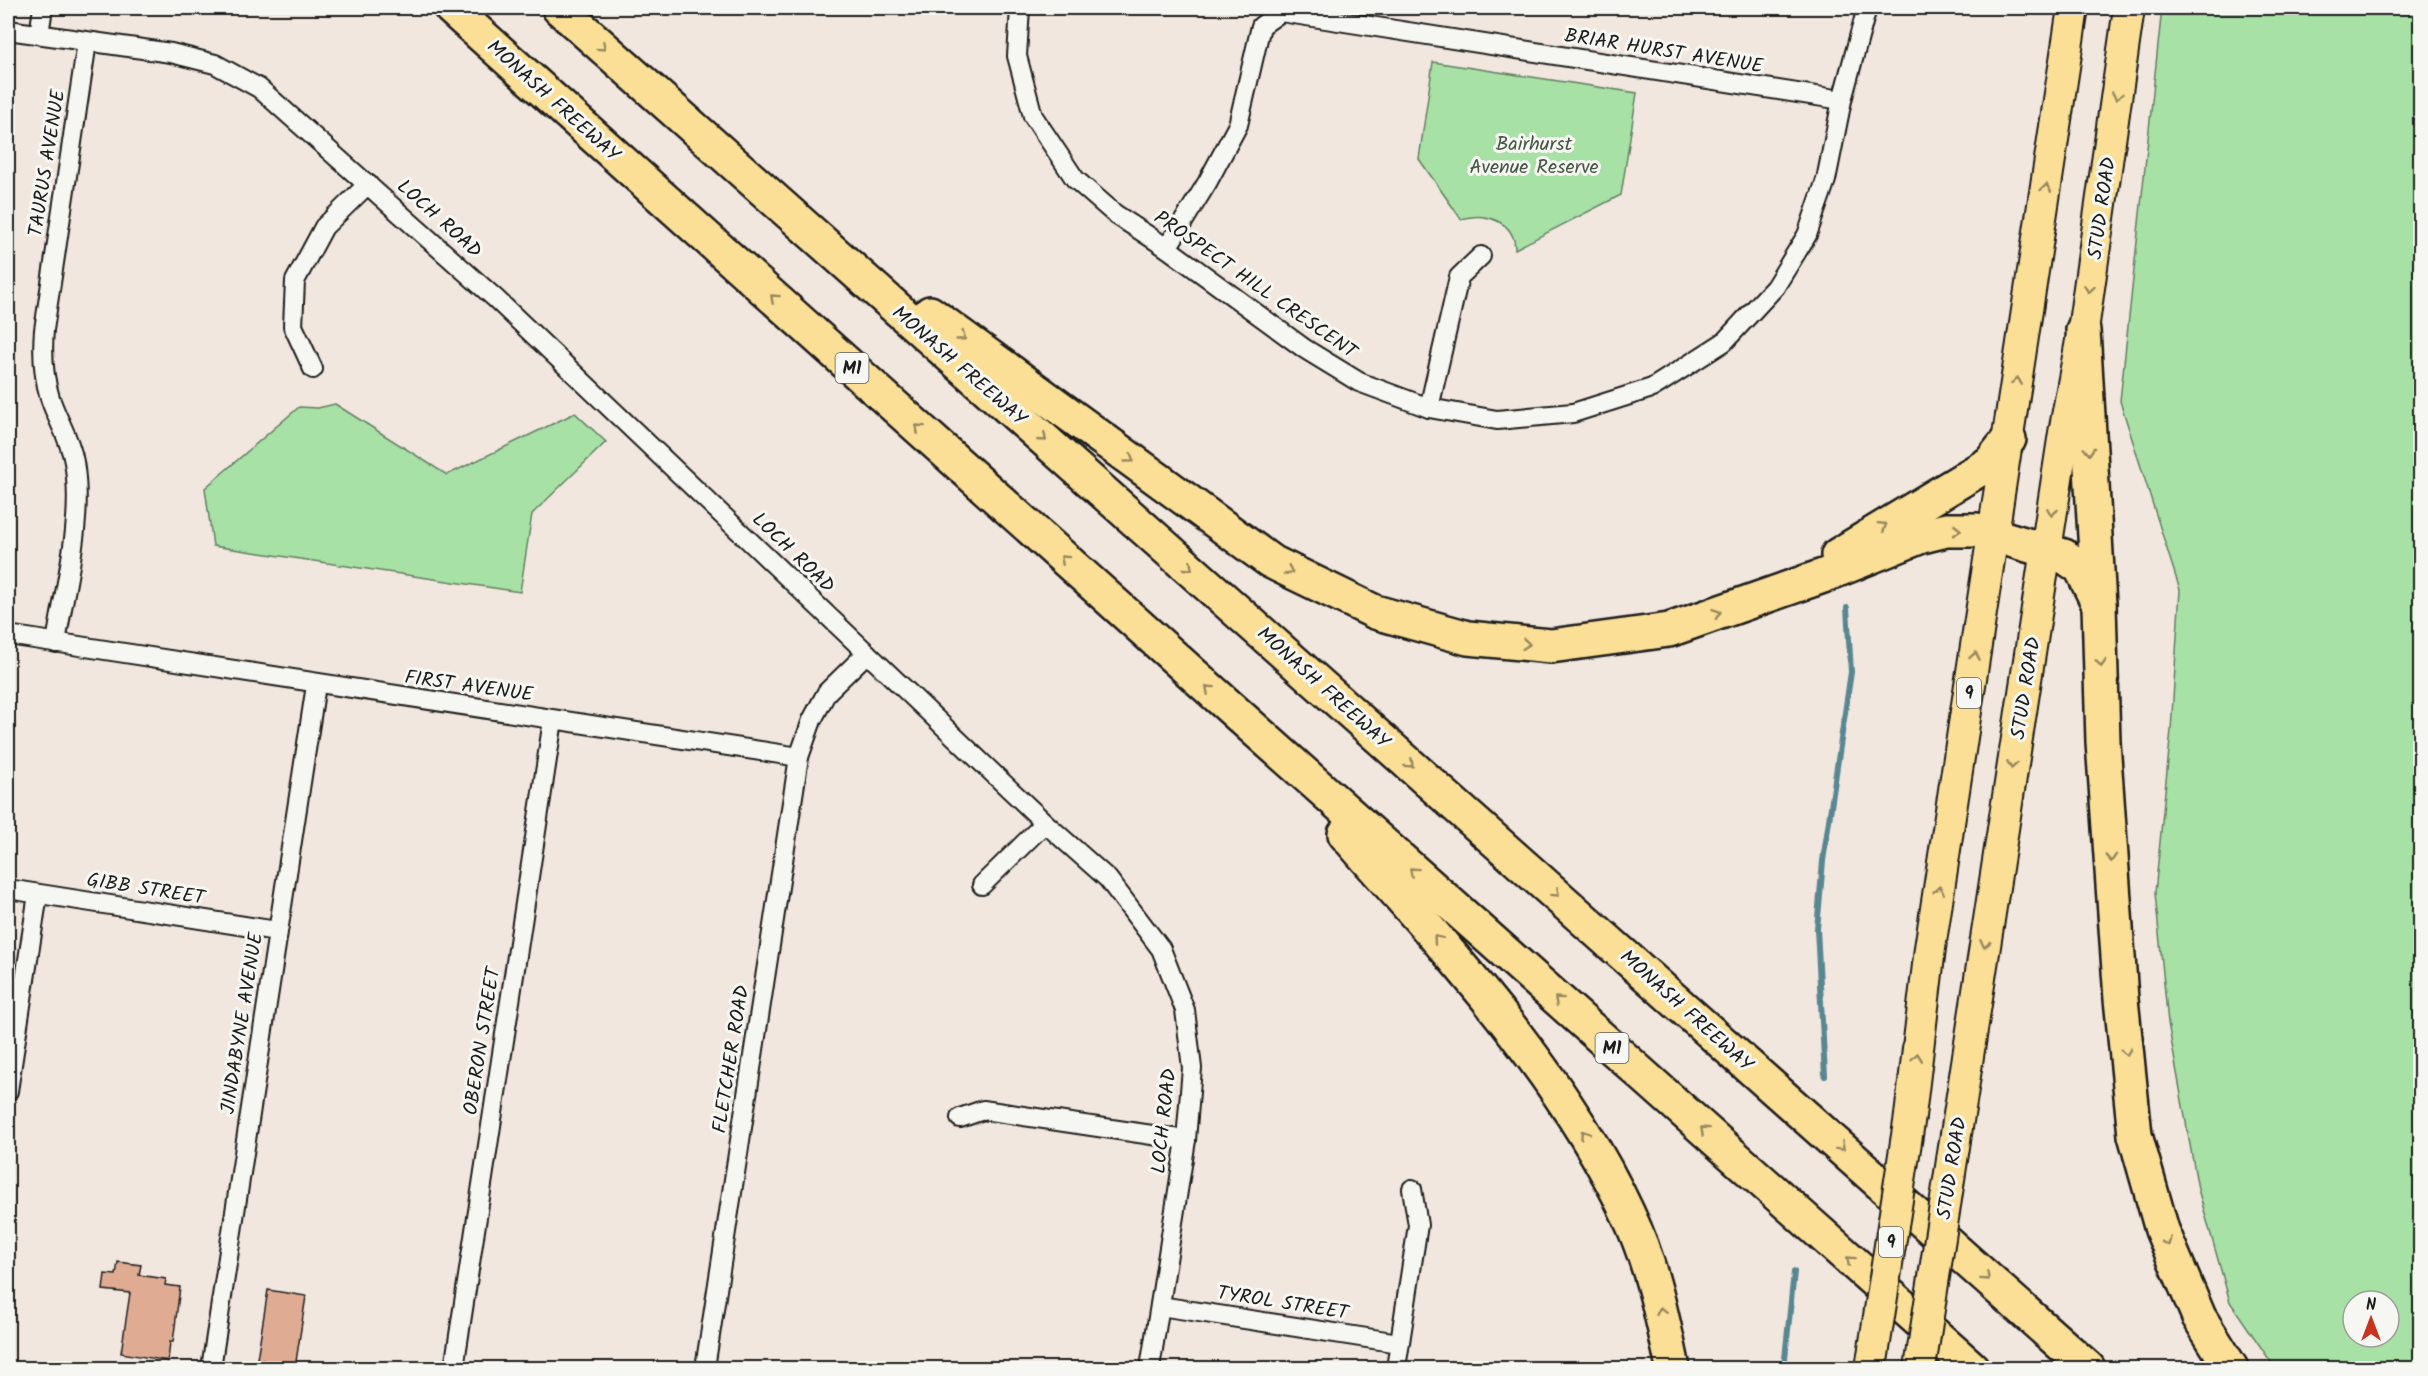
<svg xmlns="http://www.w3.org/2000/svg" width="2428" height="1376" font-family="Kalam,sans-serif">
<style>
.green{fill:#a7e1a6;stroke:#627e61;stroke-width:1.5;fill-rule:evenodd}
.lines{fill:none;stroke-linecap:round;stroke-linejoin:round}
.stream{stroke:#598792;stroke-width:6}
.building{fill:#dfab93;stroke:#1c1c1c;stroke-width:1.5}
.minor-casing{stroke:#1c1c1c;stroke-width:22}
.trunk-casing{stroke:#1c1c1c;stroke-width:34}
.motorway-casing{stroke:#1c1c1c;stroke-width:38}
.minor{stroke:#f6f6f2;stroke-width:18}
.trunk{stroke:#fbdf96;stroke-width:30}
.motorway{stroke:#fbdf96;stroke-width:33}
.trunk-bridge-casing{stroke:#1c1c1c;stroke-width:34;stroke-linecap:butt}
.trunk-bridge{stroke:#fbdf96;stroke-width:30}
.oneway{stroke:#97875f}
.labels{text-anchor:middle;stroke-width:6;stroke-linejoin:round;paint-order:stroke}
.shield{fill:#f6f6f2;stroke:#5d5d5c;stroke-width:1.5}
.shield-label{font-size:18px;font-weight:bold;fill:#1c1c1c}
.street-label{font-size:20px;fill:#1c1c1c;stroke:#f6f6f2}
.park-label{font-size:20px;fill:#465745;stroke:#f6f6f2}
</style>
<rect width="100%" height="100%" fill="#f1e7df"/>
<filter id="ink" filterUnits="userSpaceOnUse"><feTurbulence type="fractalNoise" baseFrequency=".0167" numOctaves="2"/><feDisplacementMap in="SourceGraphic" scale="12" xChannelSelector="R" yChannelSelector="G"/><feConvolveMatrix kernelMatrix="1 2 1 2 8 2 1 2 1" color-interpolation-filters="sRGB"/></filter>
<g filter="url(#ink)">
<g class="green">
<path d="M2162,8H2420V1368H2275L2230,1302L2198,1189L2168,1023L2155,893L2171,730L2180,590L2120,401ZM2353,1301H2389V1337H2353Z"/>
<path d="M1433,62L1637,93L1621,195L1515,249C1515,220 1483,212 1461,219L1419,159Z"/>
<polygon points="335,404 447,475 575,413 606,442 532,514 520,592 213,546 205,488 299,407 318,408"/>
</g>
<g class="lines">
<g class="stream">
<polyline points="1825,1076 1817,929 1823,861 1851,672 1847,608"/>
<polyline points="1784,1368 1794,1272"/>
</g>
</g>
<g class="building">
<polygon points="118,1262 141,1265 139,1275 166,1279 165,1285 180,1287 173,1342 170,1342 168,1361 121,1353 130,1293 103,1290 105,1274 116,1275"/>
<polygon points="268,1290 306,1296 295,1368 271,1368 272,1362 257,1359"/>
</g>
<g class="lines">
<defs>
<g id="minor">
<polyline points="1020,8 1017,56 1033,116 1075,179 1115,214 1167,248 1305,349 1359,382 1429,408 1497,420 1573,413 1652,388 1724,342 1775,287 1807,235 1826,180 1842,100 1867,8"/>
<polyline points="8,30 171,53 215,64 259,88 496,299 1045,823 1108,879 1161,949 1185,1010 1192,1068 1186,1140 1150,1368"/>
<polyline points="39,34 43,8"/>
<polyline points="1167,248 1207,183 1238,125 1261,26 1281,12 1842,100"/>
<polyline points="313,369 293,326 295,281 324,227 368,184"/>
<polyline points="1429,408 1459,277 1481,256"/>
<polyline points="8,635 799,757 812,720 827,692 867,653"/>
<path d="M56,643C65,584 84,521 74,462C70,438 57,420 50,398C43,375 42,353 44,330L87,42"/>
<polyline points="982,885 1045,823"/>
<polyline points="8,889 277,931"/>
<polyline points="8,1091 38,894"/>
<polyline points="960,1118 983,1110 1186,1140"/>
<polyline points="1160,1306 1399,1343"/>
<polyline points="211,1368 316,685"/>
<polyline points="454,1368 553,720"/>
<polyline points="705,1368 799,757"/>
<polyline points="1396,1368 1418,1225 1412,1189"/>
</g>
<g id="trunk">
<polyline points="1910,1116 1930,948 2073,8"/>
<polyline points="1952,1160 2064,433 2083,330 2129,8"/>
</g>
<g id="motorway">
<polyline points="451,8 1253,728 1972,1368"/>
<polyline points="559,8 2088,1368"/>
<polyline points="930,313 1270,561 1375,612 1468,638 1551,646 1669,630 1823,576 1922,536 1946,530 1977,530 2064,556 2081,568 2099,605"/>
<polyline points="2083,330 2099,605 2103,742 2121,999 2135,1135 2162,1230 2199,1317 2231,1368"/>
<polyline points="1838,555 1990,463 2009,439"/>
<path d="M1345,834C1446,949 1562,1072 1627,1212C1651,1262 1662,1315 1673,1368"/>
</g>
</defs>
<use href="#minor" class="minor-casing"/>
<use href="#trunk" class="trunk-casing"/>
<use href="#motorway" class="motorway-casing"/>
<use href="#minor" class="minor"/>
<use href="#trunk" class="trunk"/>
<use href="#motorway" class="motorway"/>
<defs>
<g id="trunk-bridge">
<polyline points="1871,1368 1910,1116"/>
<polyline points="1920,1368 1952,1160"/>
</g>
</defs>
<use href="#trunk-bridge" class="trunk-bridge-casing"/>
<use href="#trunk-bridge" class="trunk-bridge"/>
</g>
<defs><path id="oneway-chevron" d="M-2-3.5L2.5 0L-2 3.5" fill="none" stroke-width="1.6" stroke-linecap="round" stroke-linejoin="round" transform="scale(1.5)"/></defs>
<g class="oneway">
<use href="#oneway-chevron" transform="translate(602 47) rotate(42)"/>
<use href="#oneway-chevron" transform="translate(2117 96) rotate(98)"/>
<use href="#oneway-chevron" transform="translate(2046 188) rotate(-82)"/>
<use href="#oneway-chevron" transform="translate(2089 289) rotate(98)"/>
<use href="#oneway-chevron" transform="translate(774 298) rotate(-138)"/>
<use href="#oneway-chevron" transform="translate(962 337) rotate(36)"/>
<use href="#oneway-chevron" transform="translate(2017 381) rotate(-82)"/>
<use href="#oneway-chevron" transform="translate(919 428) rotate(-138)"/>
<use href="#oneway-chevron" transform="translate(1043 438) rotate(41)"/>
<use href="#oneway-chevron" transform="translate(2089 451) rotate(87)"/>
<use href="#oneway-chevron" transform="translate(1130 459) rotate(36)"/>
<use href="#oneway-chevron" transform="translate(2052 512) rotate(99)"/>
<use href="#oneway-chevron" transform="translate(1883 526) rotate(-32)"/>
<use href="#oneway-chevron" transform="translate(1957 530)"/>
<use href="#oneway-chevron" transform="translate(1064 559) rotate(-138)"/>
<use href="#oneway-chevron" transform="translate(1189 567) rotate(41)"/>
<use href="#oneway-chevron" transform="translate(1289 571) rotate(26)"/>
<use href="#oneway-chevron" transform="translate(1717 613) rotate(-19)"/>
<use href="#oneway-chevron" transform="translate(1526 644) rotate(6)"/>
<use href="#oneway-chevron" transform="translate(1975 656) rotate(-81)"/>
<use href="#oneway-chevron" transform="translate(2101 663) rotate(88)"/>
<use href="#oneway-chevron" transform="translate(1209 689) rotate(-138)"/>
<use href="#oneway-chevron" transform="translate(1410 764) rotate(42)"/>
<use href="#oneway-chevron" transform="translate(2012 765) rotate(99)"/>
<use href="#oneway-chevron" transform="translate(2111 858) rotate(86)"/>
<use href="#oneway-chevron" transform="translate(1413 871) rotate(-138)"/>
<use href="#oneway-chevron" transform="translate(1939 890) rotate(-81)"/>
<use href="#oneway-chevron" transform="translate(1556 893) rotate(42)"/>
<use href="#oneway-chevron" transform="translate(1437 939) rotate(-131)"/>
<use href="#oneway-chevron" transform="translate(1985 944) rotate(99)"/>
<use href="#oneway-chevron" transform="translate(1558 1000) rotate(-138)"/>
<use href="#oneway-chevron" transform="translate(2126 1052) rotate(84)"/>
<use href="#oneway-chevron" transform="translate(1917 1057) rotate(-83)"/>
<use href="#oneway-chevron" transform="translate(1704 1130) rotate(-138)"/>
<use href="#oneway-chevron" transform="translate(1584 1134) rotate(-124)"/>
<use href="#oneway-chevron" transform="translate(1841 1147) rotate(42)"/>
<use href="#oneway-chevron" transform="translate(2167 1242) rotate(67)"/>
<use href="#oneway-chevron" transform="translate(1850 1260) rotate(-138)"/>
<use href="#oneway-chevron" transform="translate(1986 1277) rotate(42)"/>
<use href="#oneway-chevron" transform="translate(1661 1311) rotate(-102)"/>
</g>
</g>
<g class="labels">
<g class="shield">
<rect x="835.5" y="353" width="33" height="30" rx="4.5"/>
<rect x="1957" y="678" width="24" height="30" rx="4.5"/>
<rect x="1595.5" y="1033" width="33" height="30" rx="4.5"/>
<rect x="1879" y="1227" width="24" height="30" rx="4.5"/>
</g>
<g class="shield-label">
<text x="852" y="374">M1</text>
<text x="1969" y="699">9</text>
<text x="1612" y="1054">M1</text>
<text x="1891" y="1248">9</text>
</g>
<g class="street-label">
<text transform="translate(1664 50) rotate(9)" y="7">BRIAR HURST AVENUE</text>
<text transform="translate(554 100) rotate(42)" y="7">MONASH FREEWAY</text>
<text transform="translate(46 163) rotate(-81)" y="7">TAURUS AVENUE</text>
<text transform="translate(2101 208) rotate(-82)" y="7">STUD ROAD</text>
<text transform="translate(440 218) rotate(42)" y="7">LOCH ROAD</text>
<text transform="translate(1256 284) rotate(35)" y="7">PROSPECT HILL CRESCENT</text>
<text transform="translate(960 365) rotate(41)" y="7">MONASH FREEWAY</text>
<text transform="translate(794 552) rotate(44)" y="7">LOCH ROAD</text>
<text transform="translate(469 685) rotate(8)" y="7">FIRST AVENUE</text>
<text transform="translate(1324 687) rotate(42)" y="7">MONASH FREEWAY</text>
<text transform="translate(2025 688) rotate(-81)" y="7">STUD ROAD</text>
<text transform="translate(146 888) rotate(9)" y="7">GIBB STREET</text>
<text transform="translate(1687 1010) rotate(42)" y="7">MONASH FREEWAY</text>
<text transform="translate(241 1023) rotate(-81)" y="7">JINDABYNE AVENUE</text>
<text transform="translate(481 1041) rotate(-81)" y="7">OBERON STREET</text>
<text transform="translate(730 1059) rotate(-81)" y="7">FLETCHER ROAD</text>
<text transform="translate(1163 1121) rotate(-84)" y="7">LOCH ROAD</text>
<text transform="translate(1951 1168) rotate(-81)" y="7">STUD ROAD</text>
<text transform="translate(1283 1302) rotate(9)" y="7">TYROL STREET</text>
</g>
<g class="park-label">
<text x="1534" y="150">Bairhurst<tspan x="1534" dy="23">Avenue Reserve</tspan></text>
</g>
</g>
<rect width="2428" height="1376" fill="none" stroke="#f6f6f2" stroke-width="30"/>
<rect x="15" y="15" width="2398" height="1346" fill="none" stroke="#1c1c1c" stroke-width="2" filter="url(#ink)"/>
<g transform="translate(2371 1319)"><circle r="28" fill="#f6f6f2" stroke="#9f9f9c" stroke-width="1.5"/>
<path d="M0-4.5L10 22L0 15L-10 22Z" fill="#c8321e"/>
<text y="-9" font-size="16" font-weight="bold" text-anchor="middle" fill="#1c1c1c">N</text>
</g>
</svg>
